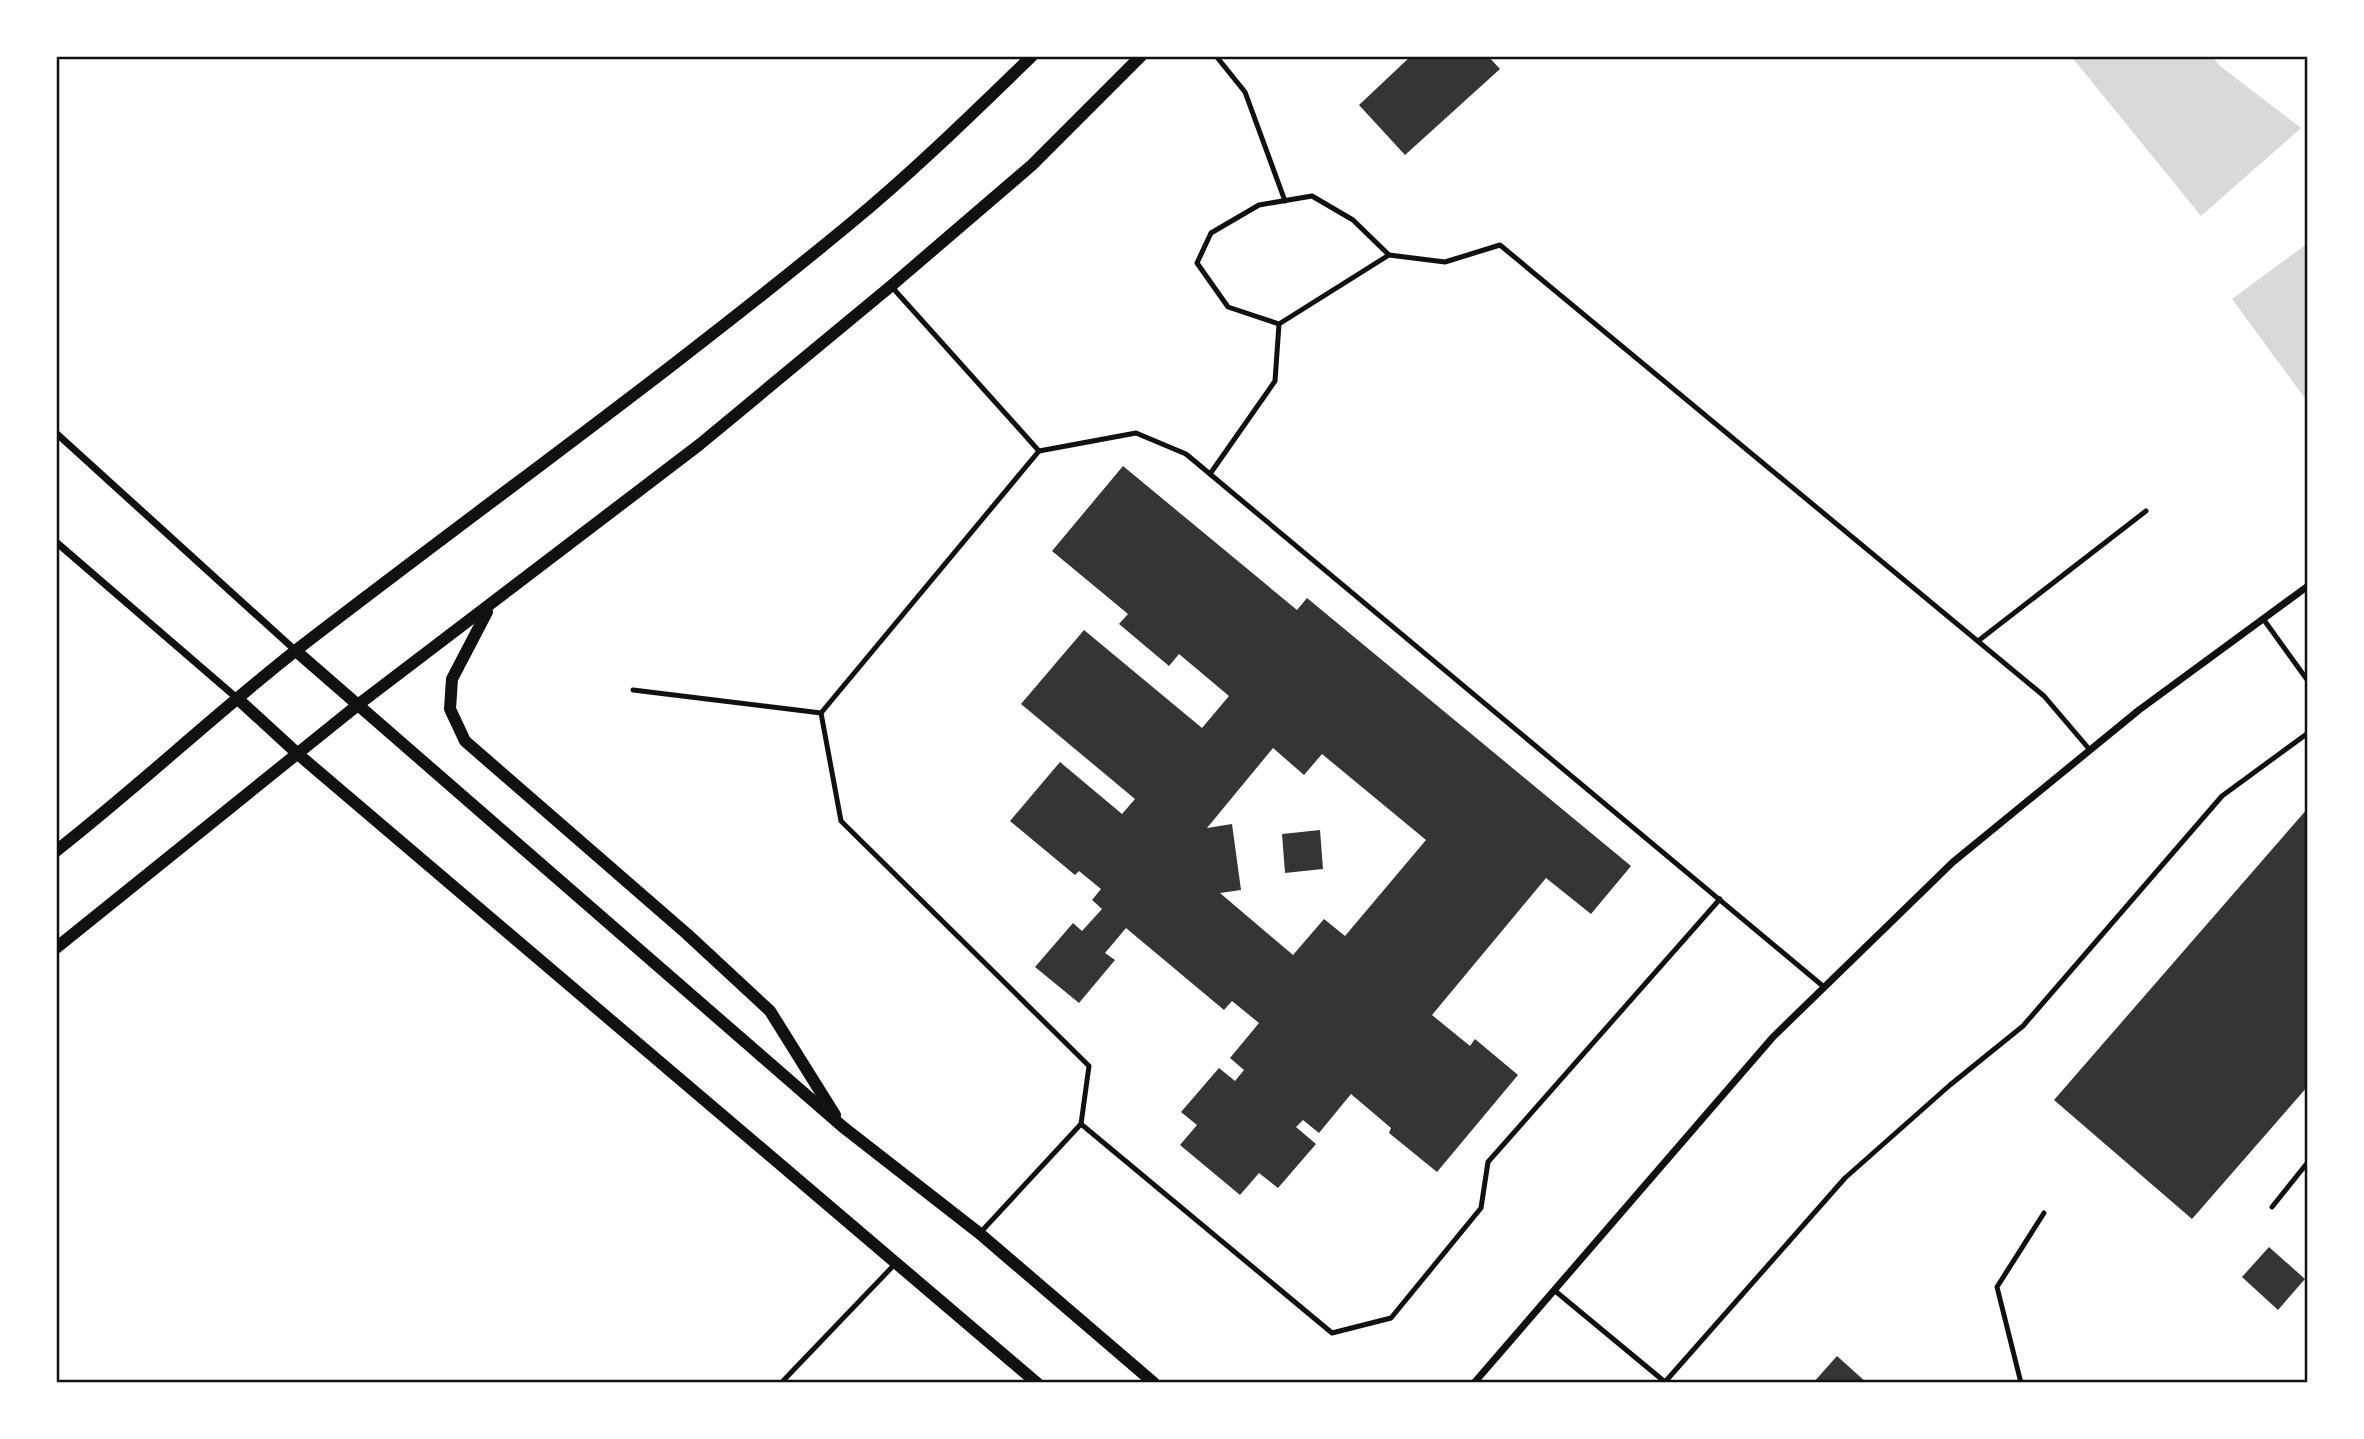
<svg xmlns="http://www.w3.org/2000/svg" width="2364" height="1439" font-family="'Roboto Serif',serif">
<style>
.water{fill:#d9d9d9}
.building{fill:#353535;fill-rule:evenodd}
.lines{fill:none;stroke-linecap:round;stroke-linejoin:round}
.service{stroke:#111;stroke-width:5}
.minor{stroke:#111;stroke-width:7}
.tertiary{stroke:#111;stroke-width:12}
.neatline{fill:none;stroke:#111;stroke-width:2.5}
</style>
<rect width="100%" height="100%" fill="#fff"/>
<g class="water">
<polygon points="2071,56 2212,56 2220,66 2301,128 2201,216"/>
<polygon points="2308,243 2308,394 2304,397 2232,299"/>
</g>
<g class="building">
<polygon points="1411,56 1488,56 1500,69 1405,155 1359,105"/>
<path d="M1123,466L1297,610L1307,598L1631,866L1591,914L1546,878L1432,1015L1470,1046L1475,1039L1518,1075L1437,1172L1389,1133L1391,1128L1351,1094L1319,1133L1303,1120L1296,1127L1316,1144L1278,1188L1259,1173L1240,1195L1180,1145L1197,1125L1181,1112L1219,1068L1235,1081L1244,1070L1230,1058L1259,1023L1232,1001L1224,1010L1126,928L1105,953L1115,960L1079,1003L1035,967L1073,923L1082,931L1102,909L1092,900L1101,889L1079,871L1075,875L1010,821L1060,762L1122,814L1135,799L1021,704L1084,630L1202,728L1229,696L1179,654L1169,666L1119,624L1128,614L1052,551ZM1273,748L1304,775L1322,754L1426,840L1345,936L1324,919L1293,955L1220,893L1241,890L1232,824L1207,828Z"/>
<polygon points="2308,808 2308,1086 2192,1219 2054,1100"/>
<polygon points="1320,830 1323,869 1285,873 1282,834"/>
<polygon points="2269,1247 2305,1279 2278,1310 2242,1277"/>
<polygon points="1837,1356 1867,1383 1813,1383"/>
</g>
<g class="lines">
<g class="service">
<polyline points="1216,56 1245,92 1285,201"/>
<polyline points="1389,255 1445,262 1500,245 2044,696 2090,750"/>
<polyline points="891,286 1039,451 1136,433 1186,454 1824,987"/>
<polyline points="1039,451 821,713 841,821 1089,1066 1081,1124"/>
<polyline points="1210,474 1275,381 1279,324 1228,307 1197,263 1211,233 1259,205 1312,196 1353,220 1389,255 1279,324"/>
<polyline points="2264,620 2308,681"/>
<polyline points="1978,641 2146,511"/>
<polyline points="633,690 821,713"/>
<polyline points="2272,1207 2308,1162"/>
<polyline points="980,1233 1081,1124 1332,1333 1391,1318 1481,1208 1488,1162 1720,899"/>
<polyline points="1554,1290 1665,1382 1845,1178 1950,1085 2023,1026 2222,796 2308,733"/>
<polyline points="781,1383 895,1264"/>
<polyline points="2021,1383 1997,1287 2044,1213"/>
</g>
<g class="minor">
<polyline points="56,433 296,651"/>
<polyline points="56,542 238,699"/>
<polyline points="1474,1383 1773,1037 1953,862 2139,710 2308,586"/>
</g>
<g class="tertiary">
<polyline points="487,612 452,679 450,709 465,741 687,934 770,1011 835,1115"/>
<polyline points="296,651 843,1127 979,1233 1154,1383"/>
<polyline points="238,699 299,755 1037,1383"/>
<path d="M56,851C139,786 216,713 299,648C483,506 672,371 851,223C914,171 973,113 1032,56"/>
<polyline points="56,948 359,704 699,445 891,286 1032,165 1141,56"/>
</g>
</g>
<rect width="2364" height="1439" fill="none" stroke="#ffffff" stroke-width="116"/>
<rect x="58" y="58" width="2248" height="1323" class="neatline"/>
</svg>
